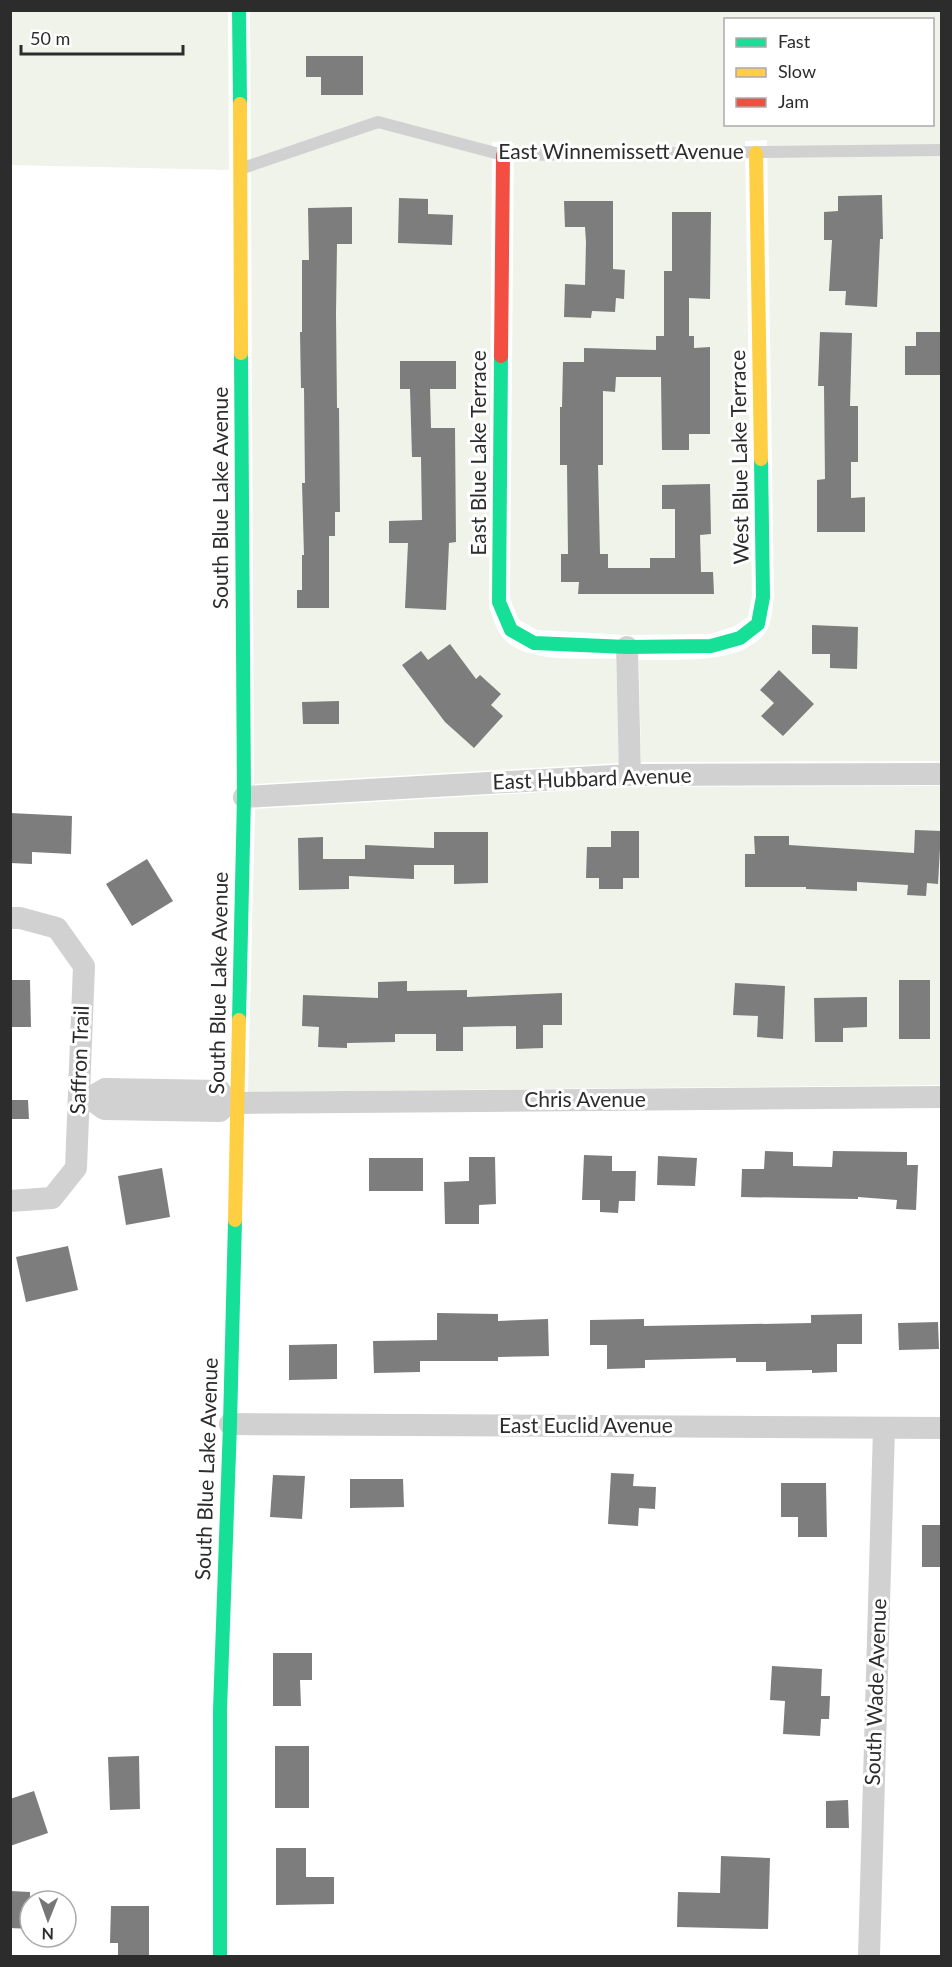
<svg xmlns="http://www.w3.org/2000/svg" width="952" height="1967" font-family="Lato,sans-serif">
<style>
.green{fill:#f0f3ea;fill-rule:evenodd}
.building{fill:#7d7d7d}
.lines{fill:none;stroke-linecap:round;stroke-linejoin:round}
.lane{stroke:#d1d1d1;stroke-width:12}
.street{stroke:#d1d1d1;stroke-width:22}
.fast{stroke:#16e098;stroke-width:14}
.slow{stroke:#ffcf43;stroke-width:14}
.jam{stroke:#f24e42;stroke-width:14}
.labels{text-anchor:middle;stroke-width:6;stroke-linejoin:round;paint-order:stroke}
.street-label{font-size:21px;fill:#2c2c2c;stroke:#fff}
</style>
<rect width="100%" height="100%" fill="#fff"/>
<g class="green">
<polygon points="11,11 228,11 229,170 11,165"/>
<path d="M250,11H941V761L641,762L639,660C675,659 740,666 765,633C772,624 772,608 774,597L767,140L745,141L752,596L748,617L735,626L710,634L627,635L537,630L519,620L510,599L514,143L492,142L489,608C493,617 496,630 503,638C526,664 584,658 616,659L619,763L254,784ZM726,20H932V124H726Z"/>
<polygon points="941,786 941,1085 248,1092 255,809 630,787"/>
</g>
<g class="building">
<polygon points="306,56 363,56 363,95 321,95 321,77 306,77"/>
<polygon points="882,195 883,239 880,239 877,307 845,305 846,291 829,291 832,240 824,240 824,212 838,211 838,196"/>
<polygon points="399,198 428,199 428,214 453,215 452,245 398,243"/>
<polygon points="564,201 613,201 613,269 625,270 624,299 616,298 615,312 592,311 591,318 564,317 565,284 585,285 586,242 585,227 565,227"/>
<polygon points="352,207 352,244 337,244 336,314 337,408 339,408 340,512 335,512 335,536 329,536 329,608 297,608 297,590 302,590 302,555 304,555 302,483 305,483 304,388 301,388 300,332 302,332 302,260 309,260 308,208"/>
<polygon points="672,212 711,212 710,299 689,298 689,336 694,336 694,348 710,347 710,434 689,434 689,450 662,450 661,377 616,377 615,392 603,391 603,465 598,465 600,554 608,554 608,568 650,568 650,558 675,558 675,509 662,509 662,485 710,484 711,534 700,535 701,572 713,572 714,594 578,594 579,582 561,582 561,554 568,554 567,465 560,465 560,407 562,407 563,362 584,362 584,348 656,350 656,336 664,336 664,271 672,271"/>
<polygon points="820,332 852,333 850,406 858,406 858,462 851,462 851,498 865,497 865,532 817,532 817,480 825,479 824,386 818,386"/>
<polygon points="916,332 942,332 942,375 905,375 905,346 916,346"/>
<polygon points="400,361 456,361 456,389 430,389 431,428 455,428 456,542 449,543 446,610 405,608 408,543 389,543 389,521 422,520 421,457 412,457 410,389 400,389"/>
<polygon points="812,625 858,627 857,669 830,668 830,654 812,654"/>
<polygon points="450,644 476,679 480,675 501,694 491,705 503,716 474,748 445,722 402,665 421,651 428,660"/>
<polygon points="779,670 814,704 783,736 761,716 774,703 760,690"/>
<polygon points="339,701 339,724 303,724 302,702"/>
<polygon points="10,813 72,816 71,854 32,852 32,864 10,863"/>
<polygon points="915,830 941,831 938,884 927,883 926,896 907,895 908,885 857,882 857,891 806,889 806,887 745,887 745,854 755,854 754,836 789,836 789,845 914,853"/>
<polygon points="611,831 639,831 639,878 623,878 623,889 599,889 599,878 586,878 587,847 611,847"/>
<polygon points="434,832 488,832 488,883 454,884 454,865 414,865 414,879 349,876 349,889 299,890 298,838 323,837 323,859 365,859 365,845 434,848"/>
<polygon points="147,859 173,901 132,926 106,884"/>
<polygon points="10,980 30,980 31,1027 10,1027"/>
<rect x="899" y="980" width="31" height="59"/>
<polygon points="407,981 407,991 467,990 467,997 562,993 562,1025 543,1025 543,1048 516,1049 516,1026 463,1027 463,1051 436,1051 436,1034 395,1034 395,1042 347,1043 347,1048 318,1047 319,1027 302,1026 303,995 378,998 378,982"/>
<polygon points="735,983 785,986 783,1039 757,1037 758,1016 733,1015"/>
<polygon points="867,997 867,1027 843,1028 843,1042 815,1042 814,998"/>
<polygon points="10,1100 28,1100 29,1119 10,1119"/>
<polygon points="765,1151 793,1152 793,1166 832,1167 833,1151 907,1152 907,1165 918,1165 916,1210 896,1209 897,1200 858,1197 858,1199 741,1197 742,1169 764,1169"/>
<polygon points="584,1155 612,1156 612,1171 636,1171 635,1201 619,1201 618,1213 600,1212 600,1200 582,1200"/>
<polygon points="658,1156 697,1158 695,1186 657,1185"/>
<polygon points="469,1157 495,1157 496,1204 479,1205 479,1224 445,1224 444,1182 469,1181"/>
<rect x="369" y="1158" width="54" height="33"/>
<polygon points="162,1168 170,1217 126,1225 118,1176"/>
<polygon points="68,1246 78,1290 26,1302 16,1257"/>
<polygon points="437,1313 498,1314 498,1321 548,1319 549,1356 498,1357 498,1361 420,1361 420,1372 374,1373 373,1341 437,1340"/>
<polygon points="862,1314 862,1344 837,1344 837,1372 812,1373 812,1370 766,1371 766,1362 736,1362 736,1358 645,1360 645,1368 607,1369 607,1345 590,1345 590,1320 644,1319 644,1326 811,1323 811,1315"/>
<polygon points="938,1322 939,1349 899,1350 898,1323"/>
<polygon points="337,1344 337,1379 289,1380 289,1345"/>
<polygon points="611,1473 634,1474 633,1486 656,1487 655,1509 639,1508 638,1526 608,1524"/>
<polygon points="273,1475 305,1476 302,1519 270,1517"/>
<polygon points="350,1479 403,1479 404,1507 350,1508"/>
<polygon points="781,1483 826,1483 827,1537 798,1537 798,1517 781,1517"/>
<rect x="922" y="1525" width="20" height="42"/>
<polygon points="273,1653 312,1653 312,1680 300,1680 301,1706 273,1706"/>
<polygon points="772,1666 822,1669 821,1696 830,1696 829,1719 821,1719 820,1736 783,1734 785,1701 770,1700"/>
<rect x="275" y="1746" width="34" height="62"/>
<polygon points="139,1756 140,1809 110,1810 108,1757"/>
<polygon points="34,1791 48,1833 10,1846 10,1799"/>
<polygon points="848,1800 849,1828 826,1828 826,1801"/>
<polygon points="276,1848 306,1848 306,1877 334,1877 334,1904 276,1905"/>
<polygon points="721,1856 770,1858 768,1929 677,1927 678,1892 720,1893"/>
<polygon points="10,1891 30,1892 30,1929 10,1928"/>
<polygon points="111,1906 149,1906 149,1956 118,1956 118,1943 110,1943"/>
</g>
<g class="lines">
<polyline class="lane" points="243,168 378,122 503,155 942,150"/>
<g class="street">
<polyline points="627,647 630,775"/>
<polyline points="244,797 630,775 942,774"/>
<polyline points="10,918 20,918 57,928 84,966 76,1168 52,1198 10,1201"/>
<polyline points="79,1097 89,1098 104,1109 220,1111 228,1103 237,1103 942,1097"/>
<polyline points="89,1098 105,1089 220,1091 228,1103"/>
<polyline points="230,1424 942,1428"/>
<polyline points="869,1956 884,1428"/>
</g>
<g class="fast">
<polyline points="239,10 240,104"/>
<polyline points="501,356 499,602 511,630 534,643 627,647 711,646 740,638 758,624 763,597 761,459"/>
<polyline points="239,1020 244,797 241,353"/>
<polyline points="220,1956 220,1710 230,1424 235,1220"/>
</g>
<g class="slow">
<polyline points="240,104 241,353"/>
<polyline points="756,153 761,459"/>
<polyline points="235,1220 239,1020"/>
</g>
<polyline class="jam" points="501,356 503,155"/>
</g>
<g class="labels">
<g class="street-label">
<text x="621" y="159">East Winnemissett Avenue</text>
<text transform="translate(479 453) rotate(-90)" y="7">East Blue Lake Terrace</text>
<text transform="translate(740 457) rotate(-91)" y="7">West Blue Lake Terrace</text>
<text transform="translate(221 498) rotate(-90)" y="7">South Blue Lake Avenue</text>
<text transform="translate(592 779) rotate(-2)" y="7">East Hubbard Avenue</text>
<text transform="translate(219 983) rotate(-89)" y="7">South Blue Lake Avenue</text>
<text transform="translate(80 1060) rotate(-88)" y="7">Saffron Trail</text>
<text x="585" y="1107">Chris Avenue</text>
<text x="586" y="1433">East Euclid Avenue</text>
<text transform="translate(207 1469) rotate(-88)" y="7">South Blue Lake Avenue</text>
<text transform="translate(876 1692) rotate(-88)" y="7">South Wade Avenue</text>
</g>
</g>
<rect width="952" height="1967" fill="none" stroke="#2c2c2c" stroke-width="24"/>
<rect x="724" y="18" width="210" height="108" fill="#ffffff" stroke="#ababab" stroke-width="1.5"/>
<rect x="736" y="38" width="30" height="9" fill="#16e098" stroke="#ababab" stroke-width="1.5"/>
<text x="778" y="48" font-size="18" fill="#2c2c2c">Fast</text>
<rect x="736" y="68" width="30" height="9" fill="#ffcf43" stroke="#ababab" stroke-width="1.5"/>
<text x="778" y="78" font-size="18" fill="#2c2c2c">Slow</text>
<rect x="736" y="98" width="30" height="9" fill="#f24e42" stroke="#ababab" stroke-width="1.5"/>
<text x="778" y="108" font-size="18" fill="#2c2c2c">Jam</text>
<g transform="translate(48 1919) rotate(181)"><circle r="28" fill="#ffffff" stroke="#ababab" stroke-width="1.5"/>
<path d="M0-4.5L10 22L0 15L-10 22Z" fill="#767676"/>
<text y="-9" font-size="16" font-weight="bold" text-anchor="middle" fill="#2c2c2c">N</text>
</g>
<path d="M21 45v9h162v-9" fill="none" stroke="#2c2c2c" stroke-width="3"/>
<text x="30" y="45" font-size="18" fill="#2c2c2c" stroke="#ffffff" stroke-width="4.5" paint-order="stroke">50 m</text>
</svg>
